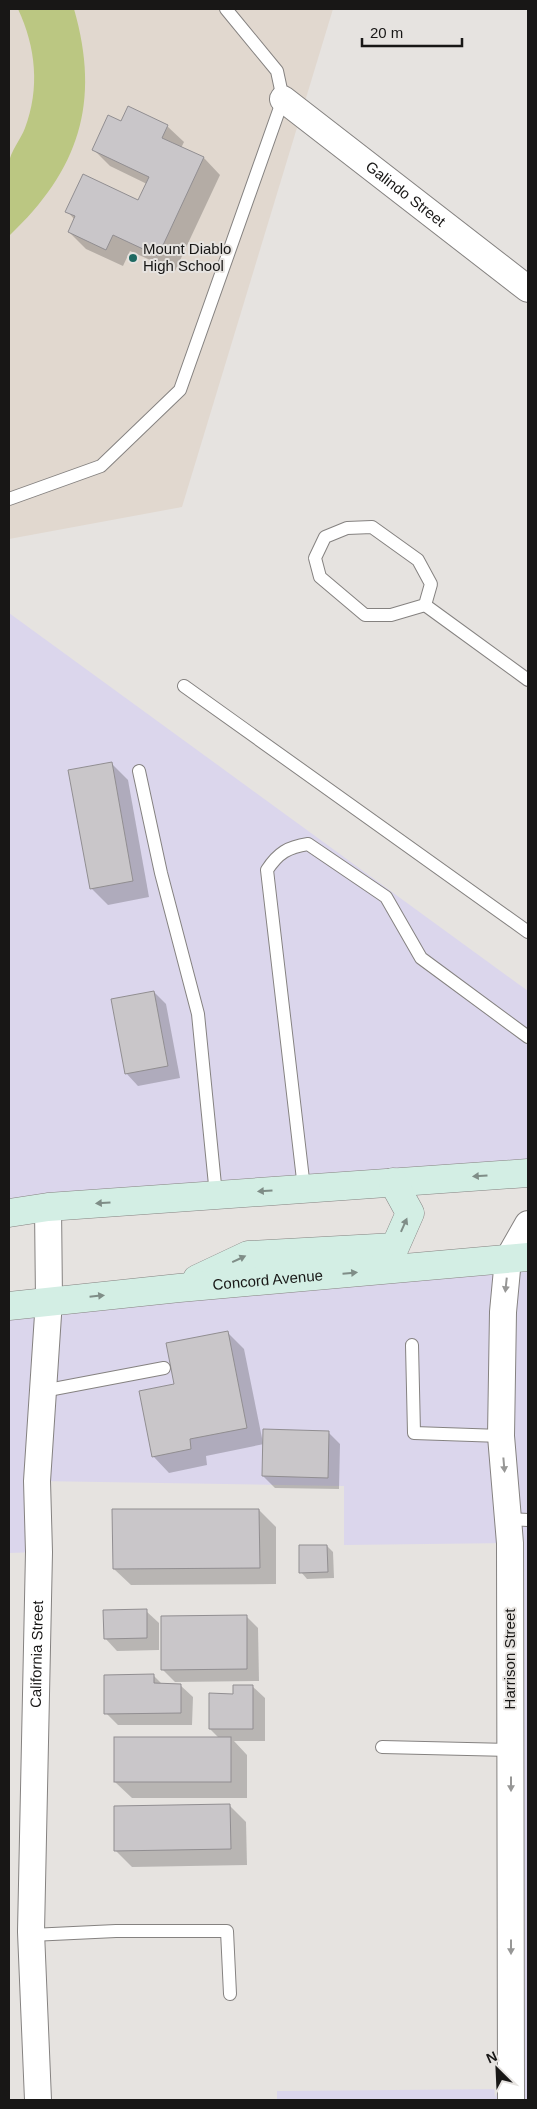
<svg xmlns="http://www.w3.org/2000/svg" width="537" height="2109" font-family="Arial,sans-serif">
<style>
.commercial{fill:#dbd6ec}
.built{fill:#e1d8cf}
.garden{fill:#bbc782}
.shadow{fill:#0003}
.building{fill:#c9c6c9;stroke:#918e91}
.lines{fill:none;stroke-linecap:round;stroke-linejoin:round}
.service-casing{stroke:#858280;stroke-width:14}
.minor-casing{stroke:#858280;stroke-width:28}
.secondary-casing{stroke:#858280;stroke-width:29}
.service{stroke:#fff;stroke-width:12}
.minor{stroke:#fff;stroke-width:26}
.secondary{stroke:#d3eee4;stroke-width:28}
.oneway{fill:#7f8d87}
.oneway2{fill:#979796}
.poi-dot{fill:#1e6962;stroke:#e6e3e0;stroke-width:2}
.labels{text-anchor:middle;stroke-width:4;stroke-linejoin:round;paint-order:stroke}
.street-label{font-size:15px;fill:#181716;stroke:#e6e3e0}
.poi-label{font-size:15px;fill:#181716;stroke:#e6e3e0;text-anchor:start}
</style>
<rect width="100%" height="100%" fill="#e6e3e0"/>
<g class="commercial">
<polygon points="9,613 528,991 528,1173 9,1213"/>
<polygon points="528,1257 528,2100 277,2100 277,2091 511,2089 510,1543 344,1545 344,1486 38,1481 39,1552 9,1553 9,1306"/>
</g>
<polygon class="built" points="9,9 333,9 182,507 9,539"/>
<path class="garden" d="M18,9H74C101,103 79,170 9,236C9,213 5,186 9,163C10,152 21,139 25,128C40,89 36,47 18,9Z"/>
<g class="shadow">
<polygon points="121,123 167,126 184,142 181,148 204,158 220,175 175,271 130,251 123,266 86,249 69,232 75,220 67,211 139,201 147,184 110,166 93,149"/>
<polygon points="111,763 128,780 149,897 108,905 91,888"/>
<polygon points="154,992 166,1004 180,1078 138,1086 126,1073"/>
<polygon points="227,1332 244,1349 263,1443 328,1432 340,1444 339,1489 275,1488 263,1476 264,1444 206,1456 207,1465 169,1473 153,1456 175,1385"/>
<polygon points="259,1510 276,1527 276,1584 131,1585 114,1569"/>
<polygon points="327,1546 333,1552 334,1578 307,1579 301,1572"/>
<polygon points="146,1611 159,1623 159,1650 117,1651 105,1638"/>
<polygon points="246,1616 258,1628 259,1681 175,1682 163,1670"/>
<polygon points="154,1676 163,1685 180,1685 193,1697 192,1725 118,1725 106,1713"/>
<polygon points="252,1686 265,1698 265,1741 234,1741 247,1755 247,1798 132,1798 115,1782 219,1738 210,1729"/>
<polygon points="230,1806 246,1822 247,1865 132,1867 115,1850"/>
</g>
<g class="building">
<polygon points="128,106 168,125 162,138 204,157 158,256 113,235 106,250 68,232 75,216 65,212 83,174 138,200 149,177 92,150 108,115 121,121"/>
<polygon points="112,762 133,881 90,889 68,770"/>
<polygon points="154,991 168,1066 125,1074 111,999"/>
<polygon points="228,1331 247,1428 190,1439 191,1449 152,1457 139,1391 174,1384 166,1343"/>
<polygon points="263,1429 329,1431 328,1478 262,1476"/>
<polygon points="112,1509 259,1509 260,1568 113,1569"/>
<polygon points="299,1545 327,1545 328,1572 299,1573"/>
<polygon points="147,1609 147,1638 104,1639 103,1610"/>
<polygon points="247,1615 247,1669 161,1670 161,1616"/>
<polygon points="154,1674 154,1683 181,1684 181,1713 104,1714 104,1675"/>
<polygon points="233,1685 253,1685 253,1729 209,1729 209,1693 233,1694"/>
<rect x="114" y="1737" width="117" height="45"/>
<polygon points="230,1804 231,1849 114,1851 114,1806"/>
</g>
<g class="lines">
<defs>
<g id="service">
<polyline points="9,499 101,466 180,390 283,99 277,71 226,9"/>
<polygon points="372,527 418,560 431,584 425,605 391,615 365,615 320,577 315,558 325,537 347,528"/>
<polyline points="425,605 528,680"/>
<polyline points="184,686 528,932"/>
<polyline points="139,771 161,873 198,1014 216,1195"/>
<path d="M304,1188L267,870C278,853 288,847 308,844L386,897L421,958L528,1037"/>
<polyline points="412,1345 414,1433 501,1436"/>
<polyline points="43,1391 164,1368"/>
<polyline points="509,1519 528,1520"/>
<polyline points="382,1747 511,1750"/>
<polyline points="31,1935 116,1931 227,1931 230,1994"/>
</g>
<g id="minor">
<path id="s1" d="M283,99L528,289"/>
<path id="s2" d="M38,2100L31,1932L39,1552L37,1481L49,1300L48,1207"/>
<polyline points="511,2100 510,1543 501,1436 503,1312 508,1259 528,1224"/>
</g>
<g id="secondary">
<polyline points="9,1213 48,1207 528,1173"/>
<polyline points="197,1279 248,1255 395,1247 410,1213 393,1182"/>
<path id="s3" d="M9,1306L179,1288L528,1257"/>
</g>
</defs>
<use href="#service" class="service-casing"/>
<use href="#minor" class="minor-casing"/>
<use href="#secondary" class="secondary-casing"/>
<use href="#service" class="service"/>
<use href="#minor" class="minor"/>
<use href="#secondary" class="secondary"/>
</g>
<defs><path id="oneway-solid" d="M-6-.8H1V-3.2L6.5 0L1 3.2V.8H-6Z" transform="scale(1.25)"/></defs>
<g class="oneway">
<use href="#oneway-solid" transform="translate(480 1176) rotate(176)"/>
<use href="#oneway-solid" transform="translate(265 1191) rotate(176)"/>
<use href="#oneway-solid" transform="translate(103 1203) rotate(176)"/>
<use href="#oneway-solid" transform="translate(404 1225) rotate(-66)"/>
<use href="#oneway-solid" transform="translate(239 1259) rotate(-25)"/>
<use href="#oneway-solid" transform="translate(350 1273) rotate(-5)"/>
<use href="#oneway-solid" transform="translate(97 1296) rotate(-6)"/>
</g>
<g class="oneway2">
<use href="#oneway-solid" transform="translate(506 1285) rotate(96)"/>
<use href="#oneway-solid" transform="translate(504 1465) rotate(85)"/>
<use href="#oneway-solid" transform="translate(511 1784) rotate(90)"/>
<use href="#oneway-solid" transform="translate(511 1947) rotate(90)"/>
</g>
<circle class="poi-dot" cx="133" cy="258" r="5"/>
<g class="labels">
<g class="street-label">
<text dy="5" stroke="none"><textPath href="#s1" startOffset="155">Galindo Street</textPath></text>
<text dy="5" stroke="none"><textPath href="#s3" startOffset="260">Concord Avenue</textPath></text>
<text dy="5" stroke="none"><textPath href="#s2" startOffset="446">California Street</textPath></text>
<text transform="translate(510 1659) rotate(-90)" y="5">Harrison Street</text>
</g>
<g class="poi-label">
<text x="143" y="254">Mount Diablo<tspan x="143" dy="17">High School</tspan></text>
</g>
</g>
<rect width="537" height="2109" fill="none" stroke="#181716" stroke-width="20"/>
<g transform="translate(497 2069) rotate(336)" stroke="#e6e3e0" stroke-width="4" paint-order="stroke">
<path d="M0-4L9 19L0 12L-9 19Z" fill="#181716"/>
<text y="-8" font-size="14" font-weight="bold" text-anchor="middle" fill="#181716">N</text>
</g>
<path d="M362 38v8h100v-8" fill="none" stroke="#181716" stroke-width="2.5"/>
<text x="370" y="38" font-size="15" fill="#181716" stroke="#e6e3e0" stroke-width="4" paint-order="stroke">20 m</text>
</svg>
